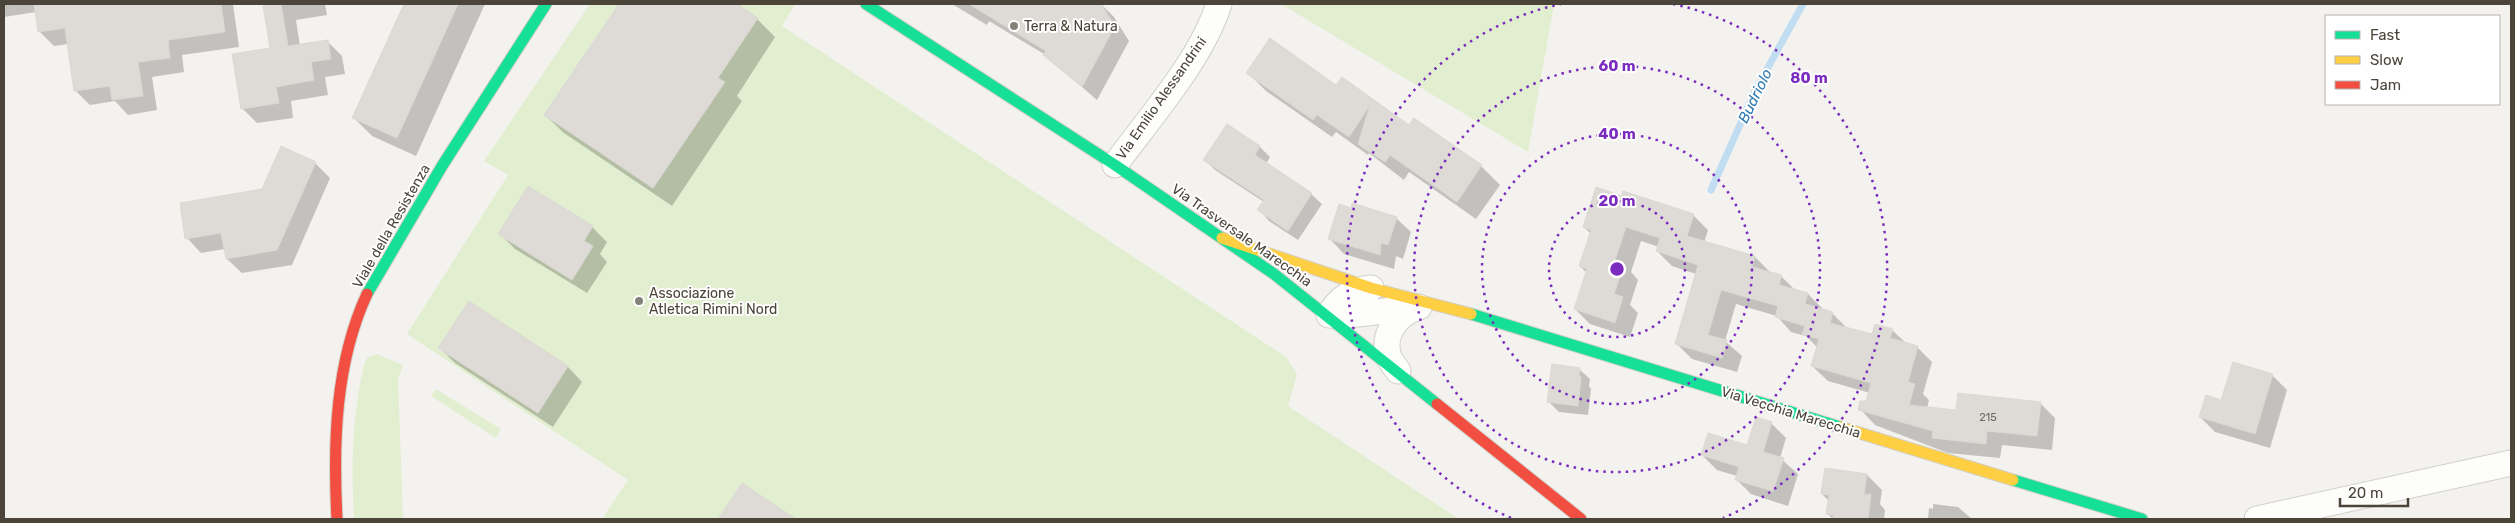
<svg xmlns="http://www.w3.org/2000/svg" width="2515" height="523" font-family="Rubik,sans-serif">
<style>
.green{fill:#e1eecf}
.shadow{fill:#0003}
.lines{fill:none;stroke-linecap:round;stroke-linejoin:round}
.stream{stroke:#c0ddf1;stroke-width:7}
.building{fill:#dedbd6;stroke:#dcd9d4}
.street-casing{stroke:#d2d0cb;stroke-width:27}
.fast-casing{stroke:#d3cfc5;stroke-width:13}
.slow-casing{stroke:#d3cfc5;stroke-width:13}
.jam-casing{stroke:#d3cfc5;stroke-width:13}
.street{stroke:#fdfdfc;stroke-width:25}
.fast{stroke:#16e098;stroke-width:11}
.slow{stroke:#ffcf43;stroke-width:11}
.jam{stroke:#f24e42;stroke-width:11}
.ring{fill:none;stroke:#7b2cbf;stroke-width:2.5;stroke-dasharray:2.5 5}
.poi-dot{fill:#868178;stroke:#fff;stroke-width:2}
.labels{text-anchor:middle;stroke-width:4;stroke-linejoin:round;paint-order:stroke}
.number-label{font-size:11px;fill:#706a61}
.poi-label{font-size:14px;fill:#4b4439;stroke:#fff;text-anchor:start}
.street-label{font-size:14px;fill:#4b4439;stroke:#fff}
.water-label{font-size:15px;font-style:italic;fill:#2e7ab2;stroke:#fff}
.centre{fill:#7b2cbf;stroke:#fff;stroke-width:2.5}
.ring-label{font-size:15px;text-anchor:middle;font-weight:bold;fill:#7b2cbf;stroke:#fff;stroke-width:4;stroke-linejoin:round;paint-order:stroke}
</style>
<rect width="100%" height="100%" fill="#f4f2ee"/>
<g class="green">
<polygon points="590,4 795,4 782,26 1286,357 1297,374 1288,406 1459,519 602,519 628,480 407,334 508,175 484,161"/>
<polygon points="1281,4 1554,4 1528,152"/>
<path d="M377,354L403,365L398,379L403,519H354C351,466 352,417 364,365L367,358Z"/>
<polygon points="436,389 501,429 496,438 431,396"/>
</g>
<g class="shadow">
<polygon points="4,4 233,4 239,47 182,55 184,72 152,77 157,110 128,115 115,101 90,105 75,90 68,44 54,46 39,31 36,12 4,17"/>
<polygon points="278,4 325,4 327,15 296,20 300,46 327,41 342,56 345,74 325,77 328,95 291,101 293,118 257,123 242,108 272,49"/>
<polygon points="405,4 485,4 416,156 372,136 354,118"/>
<polygon points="621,4 734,4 757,19 775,37 737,96 742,101 672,206 564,133 545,115"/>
<polygon points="952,4 1101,4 1114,17 1129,41 1097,100 1044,54 989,21 987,25"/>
<polygon points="1248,73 1337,87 1409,126 1414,120 1481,166 1500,185 1476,219 1409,172 1404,180 1369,153 1368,155 1336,132 1332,137 1266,91"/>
<polygon points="1227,126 1260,147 1270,157 1266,164 1311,194 1322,204 1298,240 1269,221 1259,210 1264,202 1215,170 1205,160"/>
<polygon points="315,163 330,178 292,265 242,273 227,259 225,249 201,253 187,238 263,191"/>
<polygon points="529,188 592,227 607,242 600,254 607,262 587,293 515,249 500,234"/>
<polygon points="1622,197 1693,215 1708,230 1704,243 1755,257 1770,272 1781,276 1796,291 1808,294 1823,309 1832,313 1847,328 1873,336 1892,330 1907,344 1917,347 1932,362 1923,394 1929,400 1927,408 1957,411 2040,403 2055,418 2052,450 2002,445 2000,458 1948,453 1875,425 1860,409 1867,402 1870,393 1828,381 1812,366 1818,348 1806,336 1791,332 1777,316 1736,304 1725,341 1742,356 1737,372 1692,359 1677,344 1696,274 1672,266 1657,251 1659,247 1641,241 1631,272 1638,280 1630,305 1638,313 1630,337 1590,324 1575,309 1587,273 1580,266 1591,234 1584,227"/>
<polygon points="1396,218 1411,232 1403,259 1396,256 1394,269 1344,254 1330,239"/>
<polygon points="469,303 568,367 582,382 553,427 455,363 440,348"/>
<polygon points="1579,369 1590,379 1589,386 1591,389 1588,415 1559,412 1548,401"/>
<polygon points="2272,375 2287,390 2270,448 2215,432 2200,417 2222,402"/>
<polygon points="1771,423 1786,438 1780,458 1798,474 1788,506 1751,494 1736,479 1737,476 1717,470 1702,455 1748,447"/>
<polygon points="1867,475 1882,490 1880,504 1885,510 1884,519 1833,519 1828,514 1829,501 1822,494"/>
<polygon points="743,485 794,519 720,519"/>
<polygon points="1933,504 1958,507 1972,519 1928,519 1929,508 1933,509"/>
</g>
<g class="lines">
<polyline class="stream" points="1711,190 1755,91 1803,4"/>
</g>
<g class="building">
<polygon points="34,4 221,4 225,32 168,40 170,58 138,62 143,96 112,100 110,86 74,91 65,28 38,32"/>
<polygon points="281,4 288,46 328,40 331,59 311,62 314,80 276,87 279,103 241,109 232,54 270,48 263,6"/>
<polygon points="404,4 458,4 397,138 352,118"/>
<polygon points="619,4 737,4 758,18 718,78 725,82 653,188 544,115"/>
<polygon points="969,4 1101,4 1115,26 1082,87 1043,55 1046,51"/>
<polygon points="1270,38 1336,85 1342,77 1409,125 1414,118 1482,165 1457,202 1390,155 1385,162 1358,144 1370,105 1349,137 1317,115 1313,120 1246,73"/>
<polygon points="1227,124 1260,146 1255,155 1312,193 1288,231 1257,210 1264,200 1203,160"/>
<polygon points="281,146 316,162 277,250 226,259 221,233 185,239 180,203 262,189"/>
<polygon points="528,186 593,226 584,241 593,246 572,280 498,234"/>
<polygon points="1596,187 1622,196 1623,191 1694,214 1687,236 1755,256 1752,267 1782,275 1779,285 1808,293 1805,304 1833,312 1830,323 1872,334 1875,324 1893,329 1890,338 1918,346 1908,382 1915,384 1909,405 1956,410 1958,393 2041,402 2037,436 1987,431 1986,444 1932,438 1933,431 1858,410 1860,401 1866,401 1871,383 1811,366 1819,339 1802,334 1805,326 1775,317 1778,306 1721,290 1708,335 1727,340 1722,358 1675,344 1698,265 1656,251 1660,238 1626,227 1615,260 1624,264 1614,294 1623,297 1615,323 1574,309 1587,269 1579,266 1591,230 1583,227"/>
<polygon points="1352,203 1397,217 1388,245 1381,243 1380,255 1328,239 1339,204 1351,208"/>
<polygon points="469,301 568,366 538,413 438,348"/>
<polygon points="2233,362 2273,374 2255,434 2199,417 2206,395 2221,400"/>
<polygon points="1552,364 1580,368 1579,377 1581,377 1578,406 1547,402"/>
<polygon points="1756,417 1772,422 1763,452 1784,458 1773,491 1735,480 1739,467 1701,455 1708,433 1747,445"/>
<polygon points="1825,468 1867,474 1864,495 1871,494 1868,519 1833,519 1833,515 1826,514 1829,495 1821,494"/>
<polygon points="742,483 796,519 718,519"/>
</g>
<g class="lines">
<defs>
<g id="street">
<path d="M1115,165C1150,117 1201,60 1219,4"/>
<path d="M1371,288C1351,290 1339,298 1329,315C1358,317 1386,309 1416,308"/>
<path d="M1398,371C1395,367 1391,362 1389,357C1381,334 1398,313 1419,307"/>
<polyline points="2257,519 2511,463"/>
</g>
<g id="fast">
<polyline points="866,4 1115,165 1274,274 1437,404"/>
<polyline points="367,294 442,166 546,4"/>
<polyline points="1471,314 1840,427"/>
<polyline points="2013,480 2142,519"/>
</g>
<g id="slow">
<polyline points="1222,238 1371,288 1471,314"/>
<polyline points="1840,427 2013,480"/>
</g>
<g id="jam">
<polyline points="1437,404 1581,519"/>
<path d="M337,519C333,444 335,363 367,294"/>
</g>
</defs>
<use href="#street" class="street-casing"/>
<use href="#fast" class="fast-casing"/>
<use href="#slow" class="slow-casing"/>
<use href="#jam" class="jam-casing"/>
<use href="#street" class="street"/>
<use href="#fast" class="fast"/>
<use href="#slow" class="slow"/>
<use href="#jam" class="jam"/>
</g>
<g class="ring">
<circle cx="1617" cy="269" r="68"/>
<circle cx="1617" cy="269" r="135"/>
<circle cx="1617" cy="269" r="203"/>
<path d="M1511 518A271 271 0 0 1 1561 4M1673 4A271 271 0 0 1 1723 518"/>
</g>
<g class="poi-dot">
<circle cx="1014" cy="26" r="5"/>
<circle cx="639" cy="301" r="5"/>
</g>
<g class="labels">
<g class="number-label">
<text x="1988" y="421">215</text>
</g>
<g class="poi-label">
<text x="1024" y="31">Terra &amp; Natura</text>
<text x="649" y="298">Associazione<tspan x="649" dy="16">Atletica Rimini Nord</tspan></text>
</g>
<g class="street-label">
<text transform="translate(1161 98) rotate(-55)" y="5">Via Emilio Alessandrini</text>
<text transform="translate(391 226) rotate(-60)" y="5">Viale della Resistenza</text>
<text transform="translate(1242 235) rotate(35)" y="5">Via Trasversale Marecchia</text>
<text transform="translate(1791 412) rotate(17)" y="5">Via Vecchia Marecchia</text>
</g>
<g class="water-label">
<text transform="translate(1755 96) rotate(-64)" y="5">Budriolo</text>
</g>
</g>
<circle cx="1617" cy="269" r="8" class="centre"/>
<g class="ring-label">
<text x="1617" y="71">60 m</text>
<text x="1809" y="83">80 m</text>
<text x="1617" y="139">40 m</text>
<text x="1617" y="206">20 m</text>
</g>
<rect width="2515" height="523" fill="none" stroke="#4b4439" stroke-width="10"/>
<rect x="2325" y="15" width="175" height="90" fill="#ffffff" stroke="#b7b4b0"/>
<rect x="2335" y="31" width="25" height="8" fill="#16e098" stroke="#b7b4b0"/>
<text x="2370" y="40" font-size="15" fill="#4b4439">Fast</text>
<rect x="2335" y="56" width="25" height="8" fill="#ffcf43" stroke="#b7b4b0"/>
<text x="2370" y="65" font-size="15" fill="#4b4439">Slow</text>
<rect x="2335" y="81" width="25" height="8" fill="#f24e42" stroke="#b7b4b0"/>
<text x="2370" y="90" font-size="15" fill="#4b4439">Jam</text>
<path d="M2340 498v8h68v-8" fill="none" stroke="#4b4439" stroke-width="2.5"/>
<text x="2348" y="498" font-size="15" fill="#4b4439" stroke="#ffffff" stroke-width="4" paint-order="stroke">20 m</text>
</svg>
